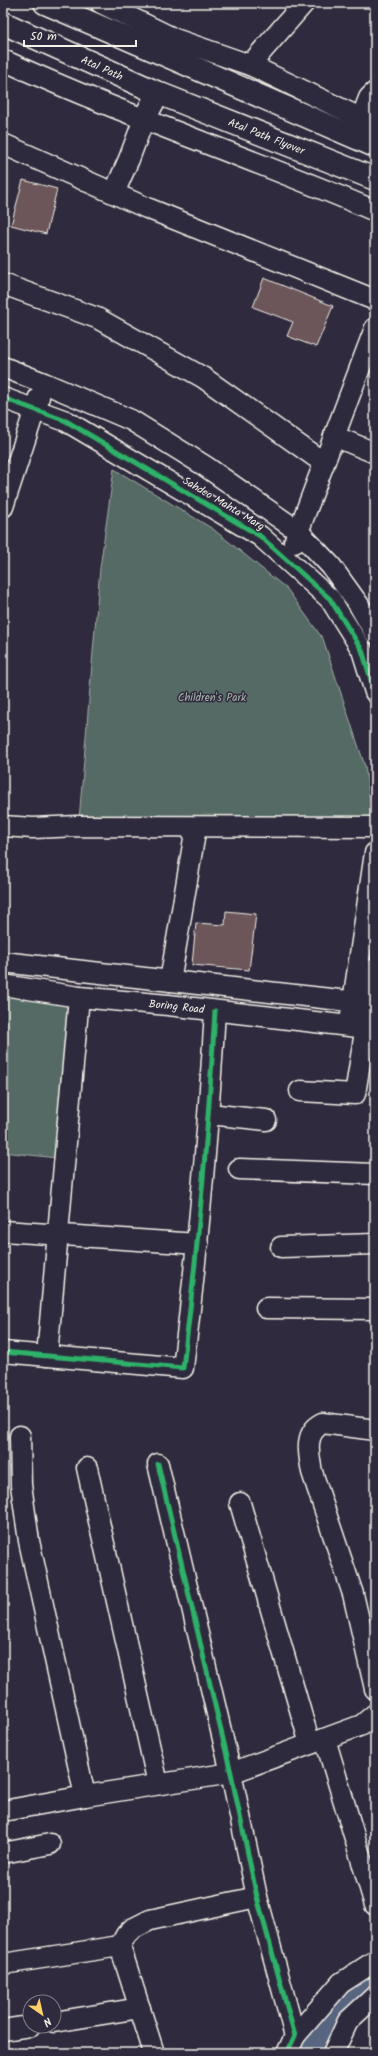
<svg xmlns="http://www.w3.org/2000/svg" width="378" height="2056" font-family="Kalam,sans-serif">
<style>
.green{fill:#556b65;stroke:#a4aea6}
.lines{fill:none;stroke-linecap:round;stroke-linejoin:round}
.river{stroke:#586581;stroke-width:27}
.building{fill:#6c565a;stroke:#f4f1e8}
.minor-casing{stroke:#f4f1e8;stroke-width:23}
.major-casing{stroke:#f4f1e8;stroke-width:25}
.minor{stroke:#2f2a3d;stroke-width:20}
.major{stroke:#2f2a3d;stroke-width:22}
.cycleway-casing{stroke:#2f2a3d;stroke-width:8}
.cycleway{stroke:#2db169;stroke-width:5}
.labels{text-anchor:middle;stroke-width:3;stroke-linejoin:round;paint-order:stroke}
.street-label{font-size:11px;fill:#f4f1e8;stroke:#2f2a3d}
.park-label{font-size:11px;fill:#acb5ad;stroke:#2f2a3d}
</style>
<rect width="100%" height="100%" fill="#2f2a3d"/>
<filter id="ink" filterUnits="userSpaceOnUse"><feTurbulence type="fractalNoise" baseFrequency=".025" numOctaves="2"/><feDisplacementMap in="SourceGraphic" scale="8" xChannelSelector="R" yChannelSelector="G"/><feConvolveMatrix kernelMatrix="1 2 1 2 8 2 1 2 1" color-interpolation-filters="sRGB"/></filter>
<g filter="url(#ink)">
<g class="green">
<polygon points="114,469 213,529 287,589 323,639 365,766 373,821 79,820 100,568"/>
<polygon points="3,996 76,1001 57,1158 3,1152"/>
</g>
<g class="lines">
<polyline class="river" points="313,2053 364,1987 375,1980"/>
</g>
<g class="building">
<polygon points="23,180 57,189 46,234 11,225"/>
<polygon points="264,278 333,306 316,347 287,336 293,322 253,307"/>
<polygon points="226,911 256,914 249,970 192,965 196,923 225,925"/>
</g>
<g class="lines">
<defs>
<g id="minor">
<polyline points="101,3 175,39 250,65 375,125"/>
<path d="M3,60C125,116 252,158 375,211"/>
<polyline points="250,65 304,3"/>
<polyline points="361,119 369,98 375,92"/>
<polyline points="3,144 147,208 375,300"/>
<polyline points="114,193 129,159 144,119"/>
<polyline points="3,284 97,318 204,378 324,463"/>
<polyline points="3,367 44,383 131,420 205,466 298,531 331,566 359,605 375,633"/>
<polyline points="3,398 66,421 260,536 330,599 362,650 375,692"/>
<polyline points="334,436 375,453"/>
<polyline points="3,507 39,397"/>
<polyline points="294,543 375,328"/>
<polyline points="3,826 33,828 78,826 375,827"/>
<polyline points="3,962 375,1004"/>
<polyline points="170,981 196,827"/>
<path id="s1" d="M3,985L79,997L168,1005L375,1029"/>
<polyline points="351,1015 375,853"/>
<polyline points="300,1091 355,1094 375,969"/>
<polyline points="209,1114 266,1120"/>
<polyline points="239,1169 375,1174"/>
<polyline points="3,1231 198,1244"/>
<polyline points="281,1247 375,1244"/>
<polyline points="266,1308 375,1309"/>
<path d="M3,1352L183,1368C198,1249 208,1131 215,1011"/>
<polyline points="47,1356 79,997"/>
<path d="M375,1430L323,1423C303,1433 309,1454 312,1472L353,1594L375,1689"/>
<polyline points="20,1436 21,1485 29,1541 85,1796"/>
<polyline points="158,1464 231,1773 257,1897 295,2036 287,2053"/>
<polyline points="87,1468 158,1784"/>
<polyline points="240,1503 310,1744"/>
<polyline points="325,1739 375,1905"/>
<polyline points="3,1811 85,1796 231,1773 362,1725 375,1714"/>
<polyline points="3,1853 50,1844"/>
<polyline points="120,1946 126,1935 132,1929 150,1920 257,1897"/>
<polyline points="3,1964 120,1946 154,2053"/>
<polyline points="54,2022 140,2008"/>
<polyline points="3,2030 30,2026"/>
<polyline points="295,2036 341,1983 375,1961"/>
<polyline points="333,2053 348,2021 375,1996"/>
</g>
<g id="major">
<polyline points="45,3 375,146"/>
<path id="s2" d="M3,23L158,93L375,179"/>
<polyline points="144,119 158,93"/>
</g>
</defs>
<use href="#minor" class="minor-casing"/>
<use href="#major" class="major-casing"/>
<use href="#minor" class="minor"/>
<use href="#major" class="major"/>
<defs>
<g id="cycleway">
<polyline points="3,398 66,421 260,536 330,599 362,650 375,692"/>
<path d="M3,1352L183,1368C198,1249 208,1131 215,1011"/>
<polyline points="158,1464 231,1773 257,1897 295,2036 287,2053"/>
</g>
</defs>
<use href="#cycleway" class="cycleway-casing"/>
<use href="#cycleway" class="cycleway"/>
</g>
</g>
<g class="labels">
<g class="street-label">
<text dy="4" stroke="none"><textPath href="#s2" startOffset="109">Atal Path</textPath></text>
<text dy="4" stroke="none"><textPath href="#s2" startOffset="287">Atal Path Flyover</textPath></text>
<text transform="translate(224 503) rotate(31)" y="4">Sahdeo Mahta Marg</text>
<text dy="4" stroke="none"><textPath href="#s1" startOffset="175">Boring Road</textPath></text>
</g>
<g class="park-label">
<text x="212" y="701">Children's Park</text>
</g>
</g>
<rect width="378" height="2056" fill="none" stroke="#2f2a3d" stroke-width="16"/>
<rect x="8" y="8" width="362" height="2040" fill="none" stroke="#f4f1e8" stroke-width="1.5" filter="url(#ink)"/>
<g transform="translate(42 2014) rotate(146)"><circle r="19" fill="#2f2a3d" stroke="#7e7a81"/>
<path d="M0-3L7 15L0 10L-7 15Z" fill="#ffd166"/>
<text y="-6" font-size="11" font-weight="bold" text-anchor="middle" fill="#f4f1e8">N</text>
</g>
<path d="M24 40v6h112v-6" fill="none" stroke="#f4f1e8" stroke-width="2"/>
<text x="30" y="40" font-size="12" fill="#f4f1e8" stroke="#2f2a3d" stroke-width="3" paint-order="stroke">50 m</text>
</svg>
